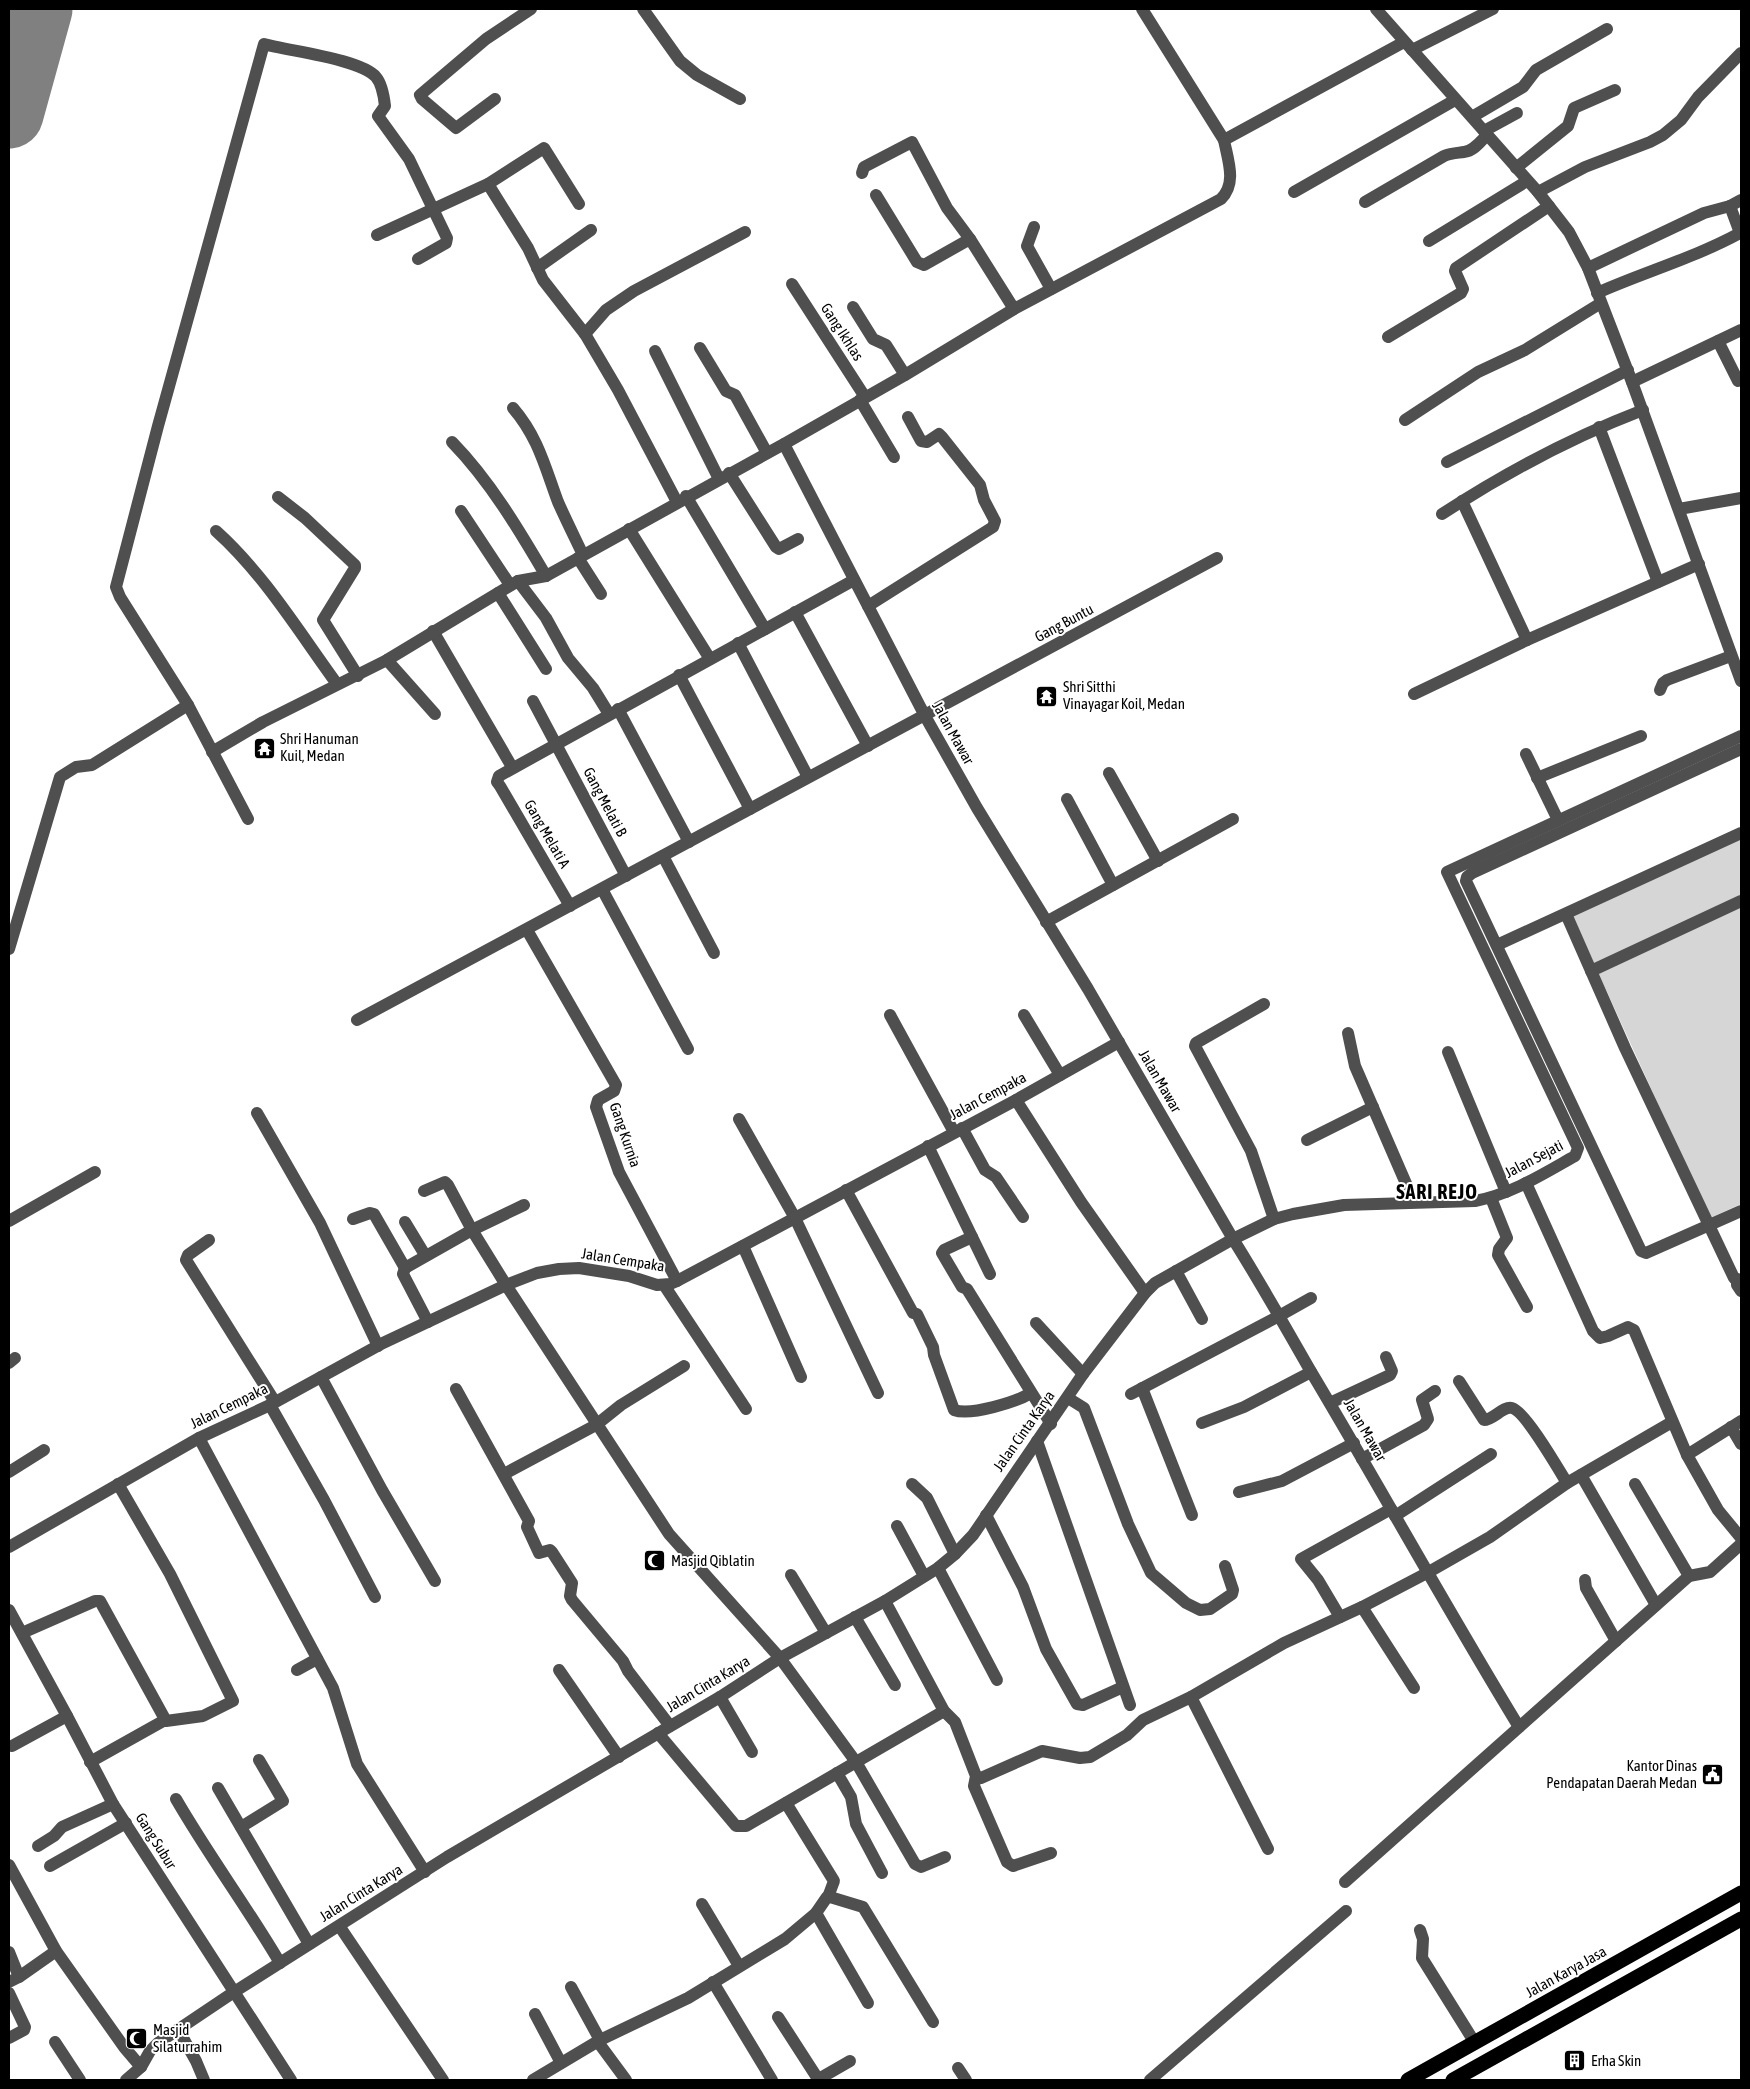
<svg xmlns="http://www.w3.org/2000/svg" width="1750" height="2089" font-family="'Asap Condensed',sans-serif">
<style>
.green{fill:#d6d6d6}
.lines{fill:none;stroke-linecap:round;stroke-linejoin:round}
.runway{stroke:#808080;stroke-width:69}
.minor{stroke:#4f4f4f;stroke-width:12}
.highway{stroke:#000;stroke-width:15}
.labels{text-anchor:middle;stroke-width:4;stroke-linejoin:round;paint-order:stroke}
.street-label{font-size:15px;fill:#000;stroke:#fff}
.poi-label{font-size:15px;fill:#000;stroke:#fff;text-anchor:start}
.district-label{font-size:20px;font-weight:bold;letter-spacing:1px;fill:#000;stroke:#fff}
</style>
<rect width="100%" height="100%" fill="#fff"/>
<polygon class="green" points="1741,837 1741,1204 1710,1218 1572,915"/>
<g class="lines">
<polyline class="runway" points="9,114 38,9"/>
<g class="minor">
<polyline points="643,9 680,61 697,75 740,99"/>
<polyline points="1142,9 1224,140"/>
<polyline points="1376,9 1538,192 1569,232 1588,268 1632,382 1741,681"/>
<polyline points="1412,50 1493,9"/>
<polyline points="495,99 456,128 422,99 420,95 486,39 531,9"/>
<polyline points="1472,117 1523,87 1536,70 1607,29"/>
<polyline points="1484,131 1517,113"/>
<polyline points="1516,168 1568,126 1574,108 1615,90"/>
<polyline points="862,173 864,167 912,142 947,208 970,239"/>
<polyline points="488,184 528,248 543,280 585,334 618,390 677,502"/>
<polyline points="1294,192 1455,100"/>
<polyline points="1538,192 1585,167 1650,142 1663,135 1681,120 1698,97 1741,53"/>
<polyline points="876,195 917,262 924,265 970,239 1014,309"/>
<path d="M1365,202L1444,156C1451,153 1457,153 1464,152C1474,151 1481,141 1487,135"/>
<polyline points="1034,227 1027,246 1051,289"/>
<polyline points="377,235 488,184 544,148 579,204"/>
<polyline points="1429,241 1527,181"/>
<polyline points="537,268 591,230"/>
<polyline points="1588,268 1704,213 1730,206 1741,200"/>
<polyline points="792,284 865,397"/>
<path d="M1597,293C1644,272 1694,258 1740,233L1730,206"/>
<polyline points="853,307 873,339 886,345 905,375"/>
<polyline points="585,334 606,310 634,291 745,232"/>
<polyline points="1388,337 1461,293 1463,289 1455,271 1456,268 1549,206"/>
<polyline points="1718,341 1738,381"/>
<polyline points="700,348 726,391 735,395 767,453"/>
<polyline points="655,351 719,479"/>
<polyline points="1632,382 1741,330"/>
<polyline points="860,400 894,457"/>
<path d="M513,408C538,437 545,467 558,502C566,520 575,538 583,555"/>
<polyline points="1405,420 1478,372 1525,350 1601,303"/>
<polyline points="1599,427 1658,582"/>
<path d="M452,442C490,481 519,530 546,576"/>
<path d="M784,444L925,716L977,808L1088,989L1233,1239C1260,1282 1285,1326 1310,1370C1381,1489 1447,1609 1519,1727"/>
<polyline points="1447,462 1628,370"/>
<polyline points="729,473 776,547 779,549 798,539"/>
<polyline points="686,496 765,629"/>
<polyline points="278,497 305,518 355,565 355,568 323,620 358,676"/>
<polyline points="1462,501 1527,640"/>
<polyline points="1679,509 1741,498"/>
<polyline points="461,511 510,585"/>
<path d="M1442,514C1508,471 1570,438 1643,410"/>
<polyline points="629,529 710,659"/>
<path d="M216,531C264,574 299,632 337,684"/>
<polyline points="578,558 601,594"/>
<polyline points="518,581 546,618 568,658 593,688 609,714"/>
<polyline points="498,593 546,669"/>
<polyline points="868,606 993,527 995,521 984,500 980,485 942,437 939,434 927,442 921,441 908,417"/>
<polyline points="795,612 868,746"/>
<polyline points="433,631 512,767"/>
<polyline points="738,643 808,777"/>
<polyline points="387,660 435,714"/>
<polyline points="679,675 750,809"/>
<polyline points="1660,690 1663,683 1667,680 1731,656"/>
<polyline points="1414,694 1527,640 1699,564"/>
<polyline points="533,701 626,876"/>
<polyline points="618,709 689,842"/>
<polyline points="1741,749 1472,873 1467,877 1466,881 1641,1251 1646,1253 1741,1211"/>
<path d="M212,752L263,722L387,660L518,581L546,576L784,444L905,375L1014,309L1221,199C1237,183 1228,161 1224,140L1404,42"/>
<polyline points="1526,754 1558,820"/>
<polyline points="1109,773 1158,861"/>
<polyline points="1537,778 1641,736"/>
<polyline points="1067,799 1113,885"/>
<path d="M248,819L188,705L120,597L116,587L158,426L264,44C288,51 361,59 376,77C382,84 384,97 385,106L378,116L409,159L447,238L446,243L418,259"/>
<polyline points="663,856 714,953"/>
<polyline points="602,889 688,1049"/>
<polyline points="570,906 500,786 497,782 499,776 854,580"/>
<polyline points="1566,914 1625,1048 1734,1278 1741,1280"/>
<polyline points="1046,922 1233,819"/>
<polyline points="527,930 616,1085 614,1091 598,1100 596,1107 619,1172 677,1281"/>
<polyline points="1497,945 1741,833"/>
<polyline points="9,949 60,777 76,767 92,765 188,705"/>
<polyline points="1591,971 1741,901"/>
<polyline points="1264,1004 1196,1043 1195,1046 1251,1151 1274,1219"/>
<polyline points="890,1015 954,1132"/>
<polyline points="1024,1015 1060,1075"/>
<polyline points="357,1020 1217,558"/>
<polyline points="1348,1033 1355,1066 1414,1202"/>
<polyline points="1448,1052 1506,1192"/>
<polyline points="1016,1100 1081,1202 1145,1293"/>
<polyline points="257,1113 320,1223 378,1346"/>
<polyline points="739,1119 795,1218 878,1393"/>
<polyline points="962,1128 985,1170 996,1177 1023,1217"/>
<polyline points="1307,1140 1373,1107"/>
<polyline points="928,1146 990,1274"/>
<polyline points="1526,1183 1593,1331 1600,1338 1608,1336 1628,1327 1634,1330 1687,1455 1718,1510 1741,1538"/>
<path d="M846,1190L913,1313L917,1314L933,1347L934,1355L954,1410C971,1416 1016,1402 1031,1393"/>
<polyline points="424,1191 445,1182 448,1185 472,1230 506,1285 669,1534 780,1658 856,1762 915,1864 921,1867 945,1857"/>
<polyline points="1491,1198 1507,1238 1499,1249 1498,1255 1527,1307"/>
<polyline points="353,1219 370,1213 374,1214 405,1268 472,1230 524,1205"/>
<polyline points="9,1221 95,1172"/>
<polyline points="405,1222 425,1255"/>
<polyline points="972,1237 944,1250 942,1253 962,1287 967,1289 1051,1424"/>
<polyline points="209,1240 188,1255 186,1260 275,1402"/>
<polyline points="743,1246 801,1377"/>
<polyline points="405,1268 403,1274 428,1322"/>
<polyline points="1176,1271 1202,1319"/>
<polyline points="1737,1280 1737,1285 1741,1291"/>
<polyline points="664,1285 746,1409"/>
<polyline points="1036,1323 1083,1374"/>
<polyline points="9,1363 15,1358"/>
<polyline points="321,1377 382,1490 435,1581"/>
<path d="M1459,1381L1484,1420C1493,1420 1503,1406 1512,1408C1525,1411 1559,1470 1567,1483"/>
<polyline points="1142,1388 1192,1515"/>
<polyline points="456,1389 529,1521 527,1527 539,1553 550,1550 552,1552 572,1583 570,1596 572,1600 623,1661 628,1671 670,1726"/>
<polyline points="1131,1394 1279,1316 1311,1298"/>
<polyline points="1068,1398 1084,1408 1128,1524 1151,1573 1186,1603 1200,1610 1210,1609 1232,1594 1233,1590 1225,1566"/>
<polyline points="1330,1403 1390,1375 1392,1371 1386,1357"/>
<polyline points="270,1405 324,1500 375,1597"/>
<polyline points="1202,1423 1244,1407 1311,1372"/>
<polyline points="1731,1427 1741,1444"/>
<polyline points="199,1438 333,1688 357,1764 425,1872"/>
<polyline points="1037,1441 1130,1705"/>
<polyline points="1687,1455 1741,1421"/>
<polyline points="1362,1459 1424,1425 1428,1419 1422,1400 1435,1391"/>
<polyline points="9,1472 44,1450"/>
<polyline points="504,1474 596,1425 621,1405 684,1366"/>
<polyline points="1581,1475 1656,1605"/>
<polyline points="912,1484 927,1498 955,1554"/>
<polyline points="1635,1484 1689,1576"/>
<polyline points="1239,1492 1282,1481 1354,1443"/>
<polyline points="986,1515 1023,1587 1046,1649 1077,1704 1083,1705 1123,1687"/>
<polyline points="1395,1516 1491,1454"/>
<polyline points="897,1526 924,1576"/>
<polyline points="9,1547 199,1438 270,1405 383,1343 506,1285 537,1273 559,1269 579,1268 629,1276 657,1285 670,1284 677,1281 1016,1100 1119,1042"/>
<polyline points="938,1568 997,1680"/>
<polyline points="791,1575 826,1633"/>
<polyline points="1585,1580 1586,1588 1616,1641"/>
<polyline points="885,1601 944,1711 955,1722 976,1776 974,1786 1007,1862 1013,1866 1051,1853"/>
<polyline points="1362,1607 1414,1688"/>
<polyline points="9,1610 67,1716 113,1804 291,2080"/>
<polyline points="855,1617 895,1685"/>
<polyline points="1340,1617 1318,1580 1301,1559 1391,1509"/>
<polyline points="22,1633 95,1601 100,1601 166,1721 203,1716 233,1701 170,1574 118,1484"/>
<polyline points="297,1670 317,1659"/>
<polyline points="559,1670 619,1757"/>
<polyline points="720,1697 752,1752"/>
<polyline points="1191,1697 1268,1849"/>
<polyline points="658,1733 736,1826 746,1826 944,1711"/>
<polyline points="12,1746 67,1716"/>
<polyline points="90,1762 165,1720"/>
<polyline points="837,1773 851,1797 856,1824 882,1873"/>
<polyline points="976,1776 981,1778 1042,1751 1080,1758 1090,1757 1127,1735 1143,1720 1191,1697 1284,1643 1362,1607 1427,1573 1490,1537 1567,1483 1672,1422"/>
<polyline points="218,1788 309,1944"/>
<path d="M176,1799C209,1856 247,1907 280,1963"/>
<polyline points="786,1803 834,1881 828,1897"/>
<polyline points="241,1827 283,1801 259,1760"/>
<polyline points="38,1846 54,1836 62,1827 113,1804"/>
<polyline points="9,1865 56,1951 124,2047 141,2067"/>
<polyline points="50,1866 126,1823"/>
<polyline points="1345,1882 1689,1576 1710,1572 1741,1544"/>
<polyline points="702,1904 739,1966"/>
<polyline points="816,1913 868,2003"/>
<polyline points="340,1927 443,2080"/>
<polyline points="1420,1930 1423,1939 1422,1958 1475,2043"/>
<polyline points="9,1952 19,1977"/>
<polyline points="9,1982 19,1977 56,1951"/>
<polyline points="713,1982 772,2080"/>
<polyline points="571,1987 600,2040"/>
<polyline points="9,1993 25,2027 24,2030 9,2038"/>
<polyline points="535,2014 561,2063"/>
<polyline points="778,2017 818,2079"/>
<polyline points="178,2029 196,2061 204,2080"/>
<polyline points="55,2042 80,2080"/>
<polyline points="598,2042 626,2080"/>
<polyline points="958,2068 966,2080"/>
<path d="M126,2080L141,2067L150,2051L158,2043L234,1992L447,1857L720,1697L780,1658L885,1601L938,1568L955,1554L973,1535L1083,1374L1145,1293L1155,1283L1233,1239L1274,1219L1293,1214L1344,1205L1475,1201C1512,1194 1543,1174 1575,1156L1578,1148L1447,872L1741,736"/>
<polyline points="533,2080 600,2040 688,1998 785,1939 816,1913 827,1897 830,1897 863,1907 933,2022"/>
<polyline points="817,2080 850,2061"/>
<polyline points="1150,2080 1346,1911"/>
</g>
<g class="highway">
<polyline points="1408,2080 1741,1893"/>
<polyline points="1453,2080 1741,1919"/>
</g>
</g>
<defs>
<symbol id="temple-square" viewBox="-11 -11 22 22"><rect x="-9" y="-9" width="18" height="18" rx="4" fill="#000" stroke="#fff"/><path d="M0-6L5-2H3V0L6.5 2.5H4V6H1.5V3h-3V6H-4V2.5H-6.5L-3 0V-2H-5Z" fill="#fff"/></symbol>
<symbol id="mosque-square" viewBox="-11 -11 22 22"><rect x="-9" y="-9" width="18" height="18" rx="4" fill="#000" stroke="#fff"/><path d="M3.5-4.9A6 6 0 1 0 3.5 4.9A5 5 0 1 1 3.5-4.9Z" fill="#fff"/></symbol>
<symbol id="civic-square" viewBox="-11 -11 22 22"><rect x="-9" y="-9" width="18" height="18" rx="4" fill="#000" stroke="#fff"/><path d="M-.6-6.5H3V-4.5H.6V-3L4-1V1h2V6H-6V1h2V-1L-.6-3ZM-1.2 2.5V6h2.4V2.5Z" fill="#fff"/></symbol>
<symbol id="building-square" viewBox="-11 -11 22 22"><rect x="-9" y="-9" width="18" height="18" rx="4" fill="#000" stroke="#fff"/><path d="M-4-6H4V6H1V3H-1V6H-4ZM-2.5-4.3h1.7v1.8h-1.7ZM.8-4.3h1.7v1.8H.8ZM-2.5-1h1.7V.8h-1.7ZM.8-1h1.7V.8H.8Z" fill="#fff"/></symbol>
</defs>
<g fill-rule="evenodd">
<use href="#temple-square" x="1034" y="684" width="25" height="25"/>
<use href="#temple-square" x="252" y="736" width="25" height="25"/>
<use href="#mosque-square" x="642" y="1548" width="25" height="25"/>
<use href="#civic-square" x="1700" y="1762" width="25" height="25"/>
<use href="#mosque-square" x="124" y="2026" width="25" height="25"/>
<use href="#building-square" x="1562" y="2048" width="25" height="25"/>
</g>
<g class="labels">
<g class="street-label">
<text transform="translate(842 332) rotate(57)" y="5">Gang Ikhlas</text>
<text transform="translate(1064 623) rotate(-28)" y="5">Gang Buntu</text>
<text transform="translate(953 733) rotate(61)" y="5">Jalan Mawar</text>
<text transform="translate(605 802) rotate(62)" y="5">Gang Melati B</text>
<text transform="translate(547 834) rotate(60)" y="5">Gang Melati A</text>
<text transform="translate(1160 1081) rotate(60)" y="5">Jalan Mawar</text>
<text transform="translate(988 1096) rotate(-28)" y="5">Jalan Cempaka</text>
<text transform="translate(625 1135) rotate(71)" y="5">Gang Kurnia</text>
<text transform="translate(1534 1159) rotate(-28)" y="5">Jalan Sejati</text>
<text transform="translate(623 1260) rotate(9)" y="5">Jalan Cempaka</text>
<text transform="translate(229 1406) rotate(-26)" y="5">Jalan Cempaka</text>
<text transform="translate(1365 1430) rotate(60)" y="5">Jalan Mawar</text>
<text transform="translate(1024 1431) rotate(-55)" y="5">Jalan Cinta Karya</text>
<text transform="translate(708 1684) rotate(-31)" y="5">Jalan Cinta Karya</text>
<text transform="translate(156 1841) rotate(58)" y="5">Gang Subur</text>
<text transform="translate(361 1893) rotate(-32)" y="5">Jalan Cinta Karya</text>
<text transform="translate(1566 1972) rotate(-29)" y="5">Jalan Karya Jasa</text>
</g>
<g class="poi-label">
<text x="1063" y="692">Shri Sitthi<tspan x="1063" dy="17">Vinayagar Koil, Medan</tspan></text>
<text x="280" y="744">Shri Hanuman<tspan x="280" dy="17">Kuil, Medan</tspan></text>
<text x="671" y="1566">Masjid Qiblatin</text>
<text x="1697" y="1771" text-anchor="end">Kantor Dinas<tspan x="1697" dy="17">Pendapatan Daerah Medan</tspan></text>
<text x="153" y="2035">Masjid<tspan x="153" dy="17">Silaturrahim</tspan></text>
<text x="1591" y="2066">Erha Skin</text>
</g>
<g class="district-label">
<text x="1437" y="1199">SARI REJO</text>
</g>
</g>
<rect width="1750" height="2089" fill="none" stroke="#000000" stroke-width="20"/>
</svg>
